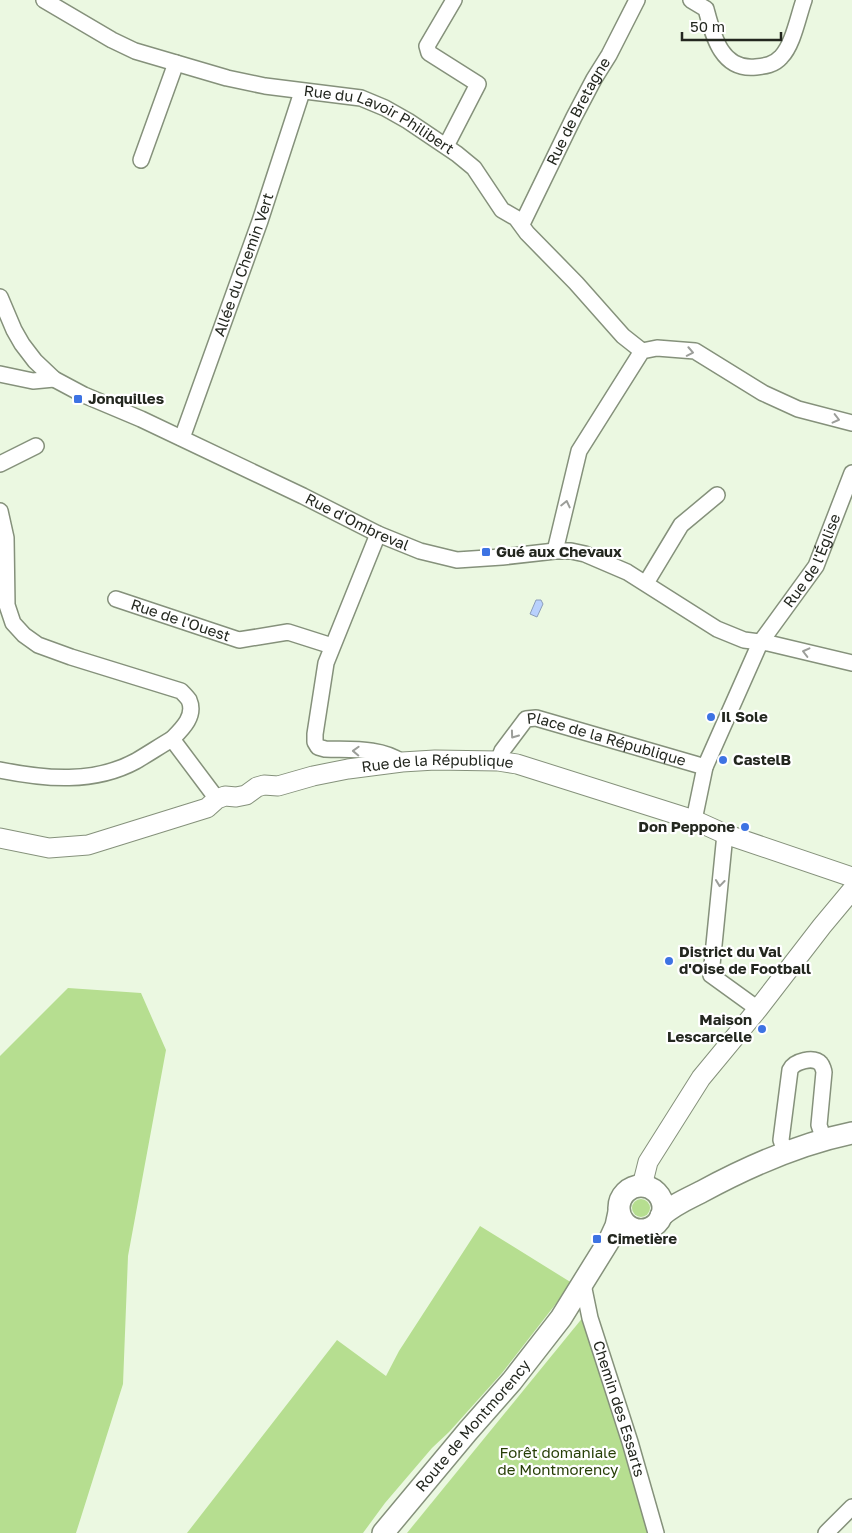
<svg xmlns="http://www.w3.org/2000/svg" width="852" height="1533" font-family="'Golos Text',sans-serif">
<style>
.green{fill:#b6de90}
.water{fill:#b9d1fd;stroke:#8c9eba}
.lines{fill:none;stroke-linecap:round;stroke-linejoin:round}
.minor-casing{stroke:#85917b;stroke-width:18}
.tertiary-casing{stroke:#85917b;stroke-width:21}
.secondary-casing{stroke:#85917b;stroke-width:24}
.minor{stroke:#fff;stroke-width:15}
.tertiary{stroke:#fff;stroke-width:19}
.secondary{stroke:#fff;stroke-width:21}
.oneway{stroke:#9c9e9a}
.poi-dot{fill:#3d73e3;stroke:#fff;stroke-width:2}
.labels{text-anchor:middle;stroke-width:4.5;stroke-linejoin:round;paint-order:stroke}
.street-label{font-size:15px;fill:#23271f;stroke:#fff}
.poi-label{font-size:15px;font-weight:bold;fill:#23271f;stroke:#fff;text-anchor:start}
.park-label{font-size:15px;fill:#273f06;stroke:#fff}
</style>
<rect width="100%" height="100%" fill="#ebf8e1"/>
<g class="green">
<polygon points="68,988 141,993 166,1050 128,1256 123,1384 76,1533 0,1533 0,1056"/>
<circle cx="641" cy="1208" r="9"/>
<polygon points="480,1226 572,1283 502,1373 449,1432 432,1448 385,1503 363,1533 187,1533 337,1340 386,1376 399,1351"/>
<polygon points="584,1316 657,1533 407,1533"/>
</g>
<polygon class="water" points="536,600 541,600 543,604 537,617 530,614"/>
<g class="lines">
<defs>
<g id="minor">
<path id="s1" d="M44,0L112,40L135,51L227,78L265,86L361,98L385,108L408,121L457,154L474,168L502,210L516,218L527,233L576,283L623,336L642,351"/>
<path d="M691,0L706,9C713,35 721,71 756,67C765,66 774,65 781,57C793,45 798,17 804,0"/>
<polyline points="446,146 478,84 429,53 427,46 454,0"/>
<polyline points="141,160 176,63"/>
<path id="s2" d="M522,224L574,117L594,79L609,55L637,0"/>
<path id="s3" d="M0,297L14,330L22,344L35,361L54,379L84,395L141,419L303,496L378,534L420,551L457,560L502,557L555,551H571L585,554L627,572L717,629L744,640L768,643L852,663"/>
<polyline points="0,374 33,381 54,379"/>
<path id="s4" d="M182,438L260,221L302,92"/>
<polyline points="0,464 36,446"/>
<path d="M0,511L6,538L7,605L13,623L24,635L38,645L71,657L181,691C183,693 187,697 189,700C196,716 182,729 172,739L217,799"/>
<path d="M378,534L326,663L315,734V742L318,747L325,749C351,750 380,747 402,762"/>
<polyline points="555,551 579,451 642,351 657,348 695,351 763,393 798,409 852,423"/>
<polyline points="646,583 681,525 717,495"/>
<path id="s5" d="M116,599L239,640L288,632L332,646"/>
<path id="s6" d="M498,761L502,751L526,719L536,718L705,767"/>
<path d="M0,770C45,779 94,784 136,761C148,754 160,746 172,739"/>
<path id="s7" d="M694,820L705,767L760,643L816,566L852,473"/>
<polyline points="725,834 711,975 758,1009"/>
<path d="M785,1152L781,1140L790,1070C794,1061 814,1056 821,1064C822,1065 824,1071 824,1072L819,1125L824,1140"/>
<path id="s8" d="M583,1284L590,1318L630,1442L656,1533"/>
<polyline points="826,1533 852,1507"/>
</g>
<g id="tertiary">
<path id="s9" d="M0,838L49,848L88,845L207,808L217,799L225,796L236,797L246,795L257,787L264,785L278,786L313,776L348,769L402,762L435,760L498,761L517,764L694,820L725,834L852,877"/>
<polyline points="642,1186 648,1162 701,1078 758,1009 822,926 852,890"/>
</g>
<g id="secondary">
<circle cx="641" cy="1208" r="22"/>
<path d="M661,1216C673,1205 687,1199 701,1192C749,1166 798,1144 852,1133"/>
<path id="s10" d="M383,1533L468,1431L512,1381L561,1318L610,1239L616,1226L619,1212"/>
</g>
</defs>
<use href="#minor" class="minor-casing"/>
<use href="#tertiary" class="tertiary-casing"/>
<use href="#secondary" class="secondary-casing"/>
<use href="#minor" class="minor"/>
<use href="#tertiary" class="tertiary"/>
<use href="#secondary" class="secondary"/>
</g>
<defs><path id="oneway-chevron" d="M-2-3.5L2.5 0L-2 3.5" fill="none" stroke-width="1.6" stroke-linecap="round" stroke-linejoin="round" transform="scale(1.25)"/></defs>
<g class="oneway">
<use href="#oneway-chevron" transform="translate(690 352) rotate(11)"/>
<use href="#oneway-chevron" transform="translate(836 419) rotate(14)"/>
<use href="#oneway-chevron" transform="translate(566 504) rotate(-77)"/>
<use href="#oneway-chevron" transform="translate(806 652) rotate(-166)"/>
<use href="#oneway-chevron" transform="translate(514 735) rotate(126)"/>
<use href="#oneway-chevron" transform="translate(356 751) rotate(-178)"/>
<use href="#oneway-chevron" transform="translate(720 883) rotate(96)"/>
</g>
<g class="poi-dot">
<rect x="73" y="394" width="10" height="10" rx="2.5"/>
<rect x="481" y="547" width="10" height="10" rx="2.5"/>
<circle cx="711" cy="717" r="5"/>
<circle cx="723" cy="760" r="5"/>
<circle cx="745" cy="827" r="5"/>
<circle cx="669" cy="961" r="5"/>
<circle cx="762" cy="1029" r="5"/>
<rect x="592" y="1234" width="10" height="10" rx="2.5"/>
</g>
<g class="labels">
<g class="street-label">
<text dy="5" stroke="none"><textPath href="#s2" startOffset="126">Rue de Bretagne</textPath></text>
<text dy="5" stroke="none"><textPath href="#s1" startOffset="360">Rue du Lavoir Philibert</textPath></text>
<text dy="5" stroke="none"><textPath href="#s4" startOffset="184">Allée du Chemin Vert</textPath></text>
<text dy="5" stroke="none"><textPath href="#s3" startOffset="435">Rue d'Ombreval</textPath></text>
<text dy="5" stroke="none"><textPath href="#s7" startOffset="288">Rue de l'Église</textPath></text>
<text dy="5" stroke="none"><textPath href="#s5" startOffset="68">Rue de l'Ouest</textPath></text>
<text dy="5" stroke="none"><textPath href="#s6" startOffset="134">Place de la République</textPath></text>
<text dy="5" stroke="none"><textPath href="#s9" startOffset="454">Rue de la République</textPath></text>
<text dy="5" stroke="none"><textPath href="#s8" startOffset="130">Chemin des Essarts</textPath></text>
<text dy="5" stroke="none"><textPath href="#s10" startOffset="140">Route de Montmorency</textPath></text>
</g>
<g class="poi-label">
<text x="88" y="404">Jonquilles</text>
<text x="496" y="557">Gué aux Chevaux</text>
<text x="721" y="722">Il Sole</text>
<text x="733" y="765">CastelB</text>
<text x="735" y="832" text-anchor="end">Don Peppone</text>
<text x="679" y="957">District du Val<tspan x="679" dy="17">d'Oise de Football</tspan></text>
<text x="752" y="1025" text-anchor="end">Maison<tspan x="752" dy="17">Lescarcelle</tspan></text>
<text x="607" y="1244">Cimetière</text>
</g>
<g class="park-label">
<text x="558" y="1458">Forêt domaniale<tspan x="558" dy="17">de Montmorency</tspan></text>
</g>
</g>
<path d="M682 32v8h99v-8" fill="none" stroke="#23271f" stroke-width="2.5"/>
<text x="690" y="32" font-size="15" fill="#23271f" stroke="#ffffff" stroke-width="4" paint-order="stroke">50 m</text>
</svg>
